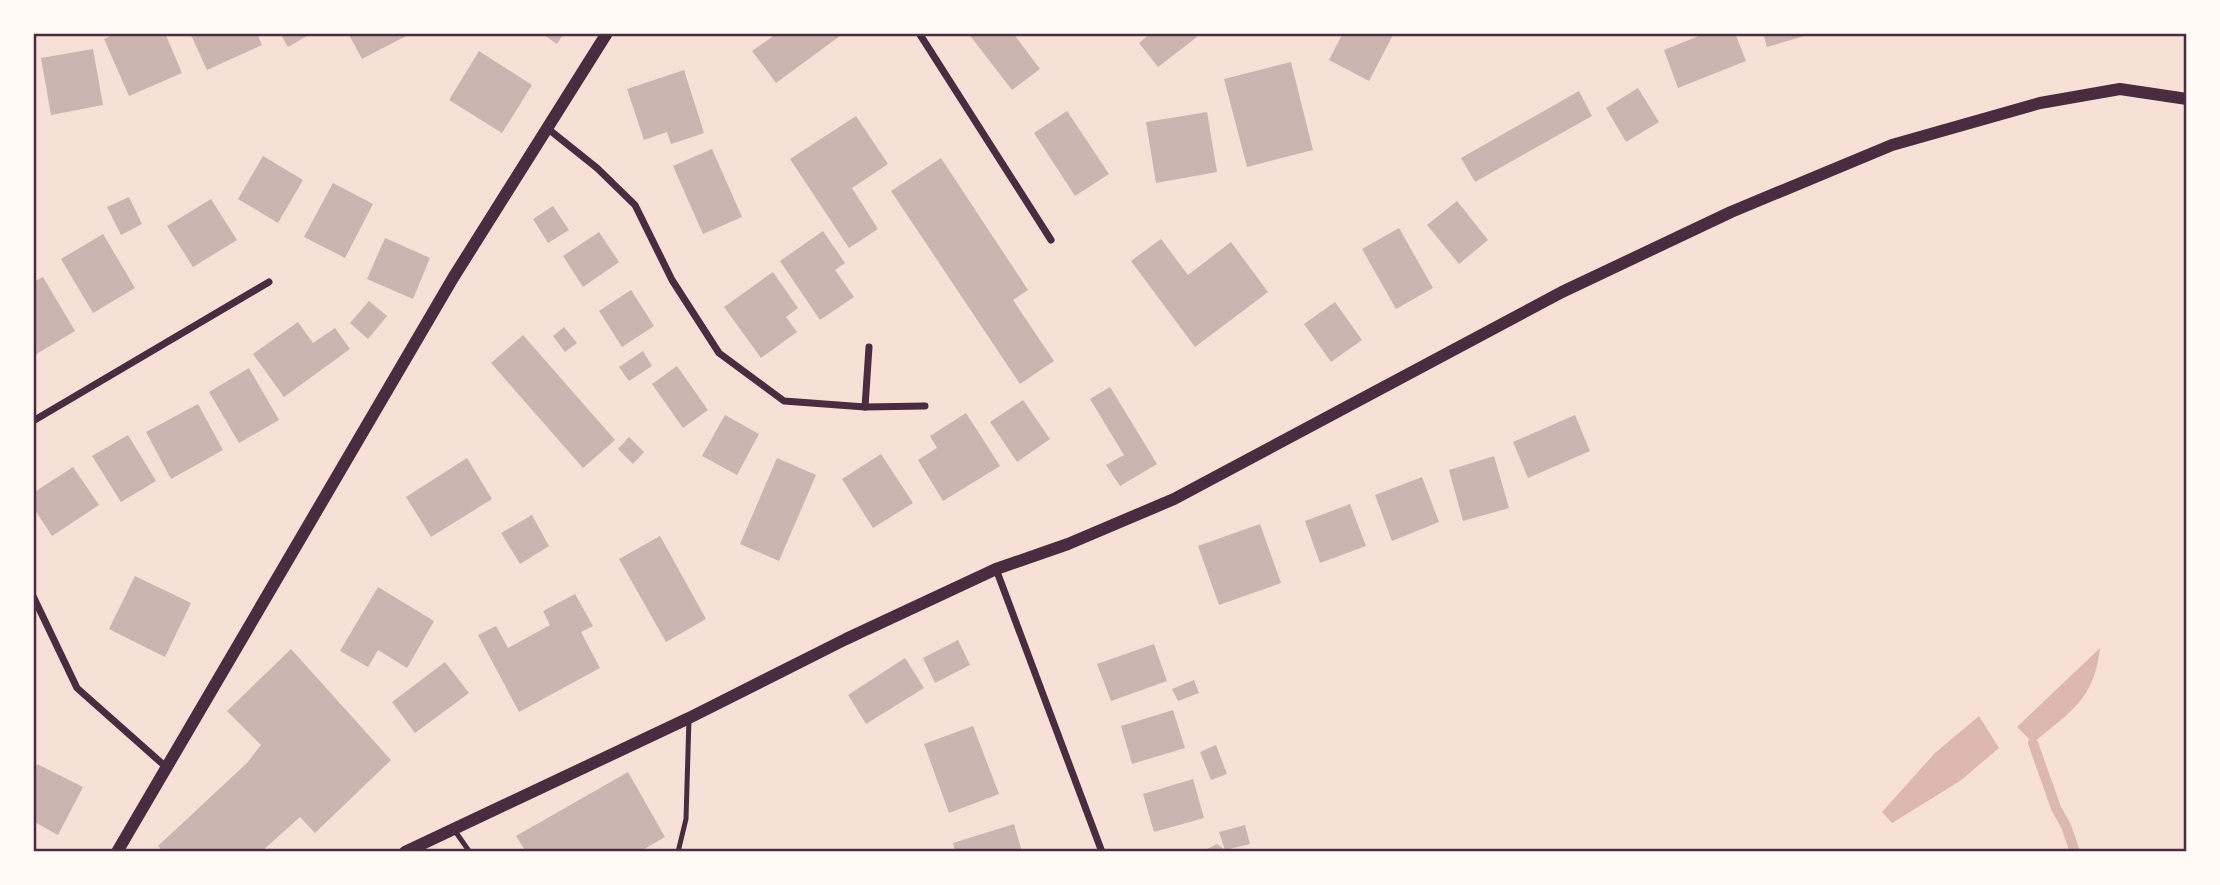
<svg xmlns="http://www.w3.org/2000/svg" width="2220" height="885" font-family="Montserrat,sans-serif">
<style>
.water{fill:#dcb8b0}
.lines{fill:none;stroke-linecap:round;stroke-linejoin:round}
.stream{stroke:#dcb8b0;stroke-width:10}
.building{fill:#ccb4b1}
.service{stroke:#4a2c40;stroke-width:5}
.minor{stroke:#4a2c40;stroke-width:7}
.tertiary{stroke:#4a2c40;stroke-width:12}
.neatline{fill:none;stroke:#4a2c40;stroke-width:2.5}
</style>
<rect width="100%" height="100%" fill="#f7e1d7"/>
<g class="water">
<path d="M2100,648C2094,700 2071,711 2033,743L2017,727Z"/>
<polygon points="1979,716 1999,748 1960,781 1892,823 1882,812 1935,753"/>
</g>
<g class="lines">
<polyline class="stream" points="2033,743 2056,808 2066,826 2075,852"/>
</g>
<g class="building">
<polygon points="117,33 165,33 182,73 129,96 104,39"/>
<polygon points="190,33 257,33 262,45 207,70"/>
<polygon points="280,33 312,33 288,47"/>
<polygon points="348,33 407,33 408,35 362,59"/>
<polygon points="541,33 564,33 557,44"/>
<polygon points="770,33 844,33 776,83 752,51 772,37"/>
<polygon points="968,33 1013,33 1040,69 1012,90"/>
<polygon points="1151,33 1194,33 1197,37 1158,67 1139,43"/>
<polygon points="1343,33 1394,33 1369,81 1329,60"/>
<polygon points="1706,33 1735,33 1746,61 1678,88 1664,50"/>
<polygon points="1763,33 1811,33 1811,34 1767,47"/>
<polygon points="93,49 103,105 51,115 41,58"/>
<polygon points="479,51 532,85 502,133 449,100"/>
<polygon points="1291,62 1313,150 1247,167 1224,79"/>
<polygon points="684,70 704,133 671,144 667,132 644,140 627,89"/>
<polygon points="1638,88 1659,122 1626,142 1606,108"/>
<polygon points="1579,91 1592,116 1475,182 1461,158"/>
<polygon points="1067,111 1109,174 1075,196 1034,133"/>
<polygon points="1207,112 1217,172 1156,183 1146,122"/>
<polygon points="856,116 888,164 852,188 878,229 849,248 790,159"/>
<polygon points="712,149 742,217 703,234 673,166"/>
<polygon points="263,156 303,180 278,223 238,199"/>
<polygon points="941,158 1028,290 1013,300 1054,361 1020,384 891,191"/>
<polygon points="333,183 373,204 345,258 304,237"/>
<polygon points="129,197 142,224 121,235 107,207"/>
<polygon points="211,199 237,240 193,267 167,226"/>
<polygon points="1457,201 1488,240 1459,264 1427,225"/>
<polygon points="553,206 569,230 548,243 533,219"/>
<polygon points="1399,228 1433,288 1396,309 1362,249"/>
<polygon points="823,231 845,263 835,270 854,297 820,320 780,261"/>
<polygon points="599,232 619,262 583,287 563,256"/>
<polygon points="103,234 135,288 93,313 61,259"/>
<polygon points="385,238 430,258 413,299 367,279"/>
<polygon points="1161,239 1188,275 1231,242 1268,292 1195,347 1131,261"/>
<polygon points="773,272 798,308 786,317 797,332 761,358 724,307"/>
<polygon points="43,277 75,331 33,356 33,282"/>
<polygon points="631,290 654,326 622,347 599,311"/>
<polygon points="369,301 387,316 368,339 350,323"/>
<polygon points="1335,302 1362,340 1331,362 1304,324"/>
<polygon points="298,322 313,343 335,328 350,349 284,397 253,354"/>
<polygon points="564,327 577,343 565,352 553,336"/>
<polygon points="523,335 615,440 583,468 491,363"/>
<polygon points="643,351 652,366 629,381 619,367"/>
<polygon points="677,366 708,410 683,428 652,384"/>
<polygon points="249,368 279,420 239,443 209,392"/>
<polygon points="1110,387 1157,464 1120,486 1106,465 1124,455 1090,399"/>
<polygon points="1023,400 1050,439 1017,462 990,422"/>
<polygon points="198,404 223,450 171,479 146,432"/>
<polygon points="966,413 1000,466 943,501 918,460 937,448 930,436"/>
<polygon points="725,415 759,434 737,475 702,456"/>
<polygon points="1575,415 1590,451 1528,478 1513,442"/>
<polygon points="128,435 156,481 121,502 92,456"/>
<polygon points="629,437 644,452 633,464 618,449"/>
<polygon points="881,454 913,503 873,528 842,479"/>
<polygon points="1494,456 1509,508 1463,521 1449,470"/>
<polygon points="467,458 492,499 431,537 406,497"/>
<polygon points="777,458 816,475 779,561 740,544"/>
<polygon points="73,467 99,505 52,536 33,507 33,493"/>
<polygon points="1422,477 1439,522 1392,541 1375,495"/>
<polygon points="1350,504 1366,546 1320,563 1305,521"/>
<polygon points="532,515 549,546 520,564 501,533"/>
<polygon points="1260,524 1281,583 1219,605 1198,546"/>
<polygon points="660,536 706,619 666,642 619,559"/>
<polygon points="135,576 191,603 165,657 109,629"/>
<polygon points="378,587 434,621 407,668 378,650 368,667 340,651"/>
<polygon points="575,594 593,626 581,632 600,668 519,712 478,635 496,626 508,648 550,625 543,611"/>
<polygon points="958,640 970,665 935,683 923,658"/>
<polygon points="1154,644 1167,681 1111,701 1097,664"/>
<polygon points="291,649 391,760 315,833 300,817 261,852 163,852 158,846 247,763 261,745 227,711"/>
<polygon points="905,658 924,688 866,724 848,695"/>
<polygon points="445,662 469,693 415,733 392,702"/>
<polygon points="1194,680 1199,693 1178,701 1172,689"/>
<polygon points="1173,710 1185,748 1132,764 1121,726"/>
<polygon points="973,726 999,794 949,813 924,744"/>
<polygon points="1216,745 1227,774 1211,780 1200,752"/>
<polygon points="37,764 83,787 58,835 33,821 33,772"/>
<polygon points="628,772 665,837 639,852 526,852 516,836"/>
<polygon points="1193,779 1204,818 1154,832 1143,794"/>
<polygon points="1014,824 1022,852 955,852 953,843"/>
<polygon points="1245,825 1250,844 1225,850 1226,852 1201,852 1217,844 1225,850 1219,832"/>
</g>
<g class="lines">
<g class="service">
<polyline points="455,831 469,851"/>
<polyline points="678,852 686,819 689,718"/>
</g>
<g class="minor">
<polyline points="919,33 1051,240"/>
<polyline points="547,128 597,168 635,205 672,280 719,353 784,401 865,407 925,406"/>
<polyline points="865,407 869,347"/>
<polyline points="33,421 269,282"/>
<polyline points="996,569 1102,852"/>
<polyline points="33,596 77,688 166,767"/>
</g>
<g class="tertiary">
<polyline points="117,852 453,278 607,33"/>
<polyline points="405,852 689,718 846,639 996,569 1068,544 1174,499 1562,292 1731,212 1892,145 2040,103 2120,89 2187,99"/>
</g>
</g>
<rect width="2220" height="885" fill="none" stroke="#fffaf5" stroke-width="70"/>
<rect x="35" y="35" width="2150" height="815" class="neatline"/>
</svg>
